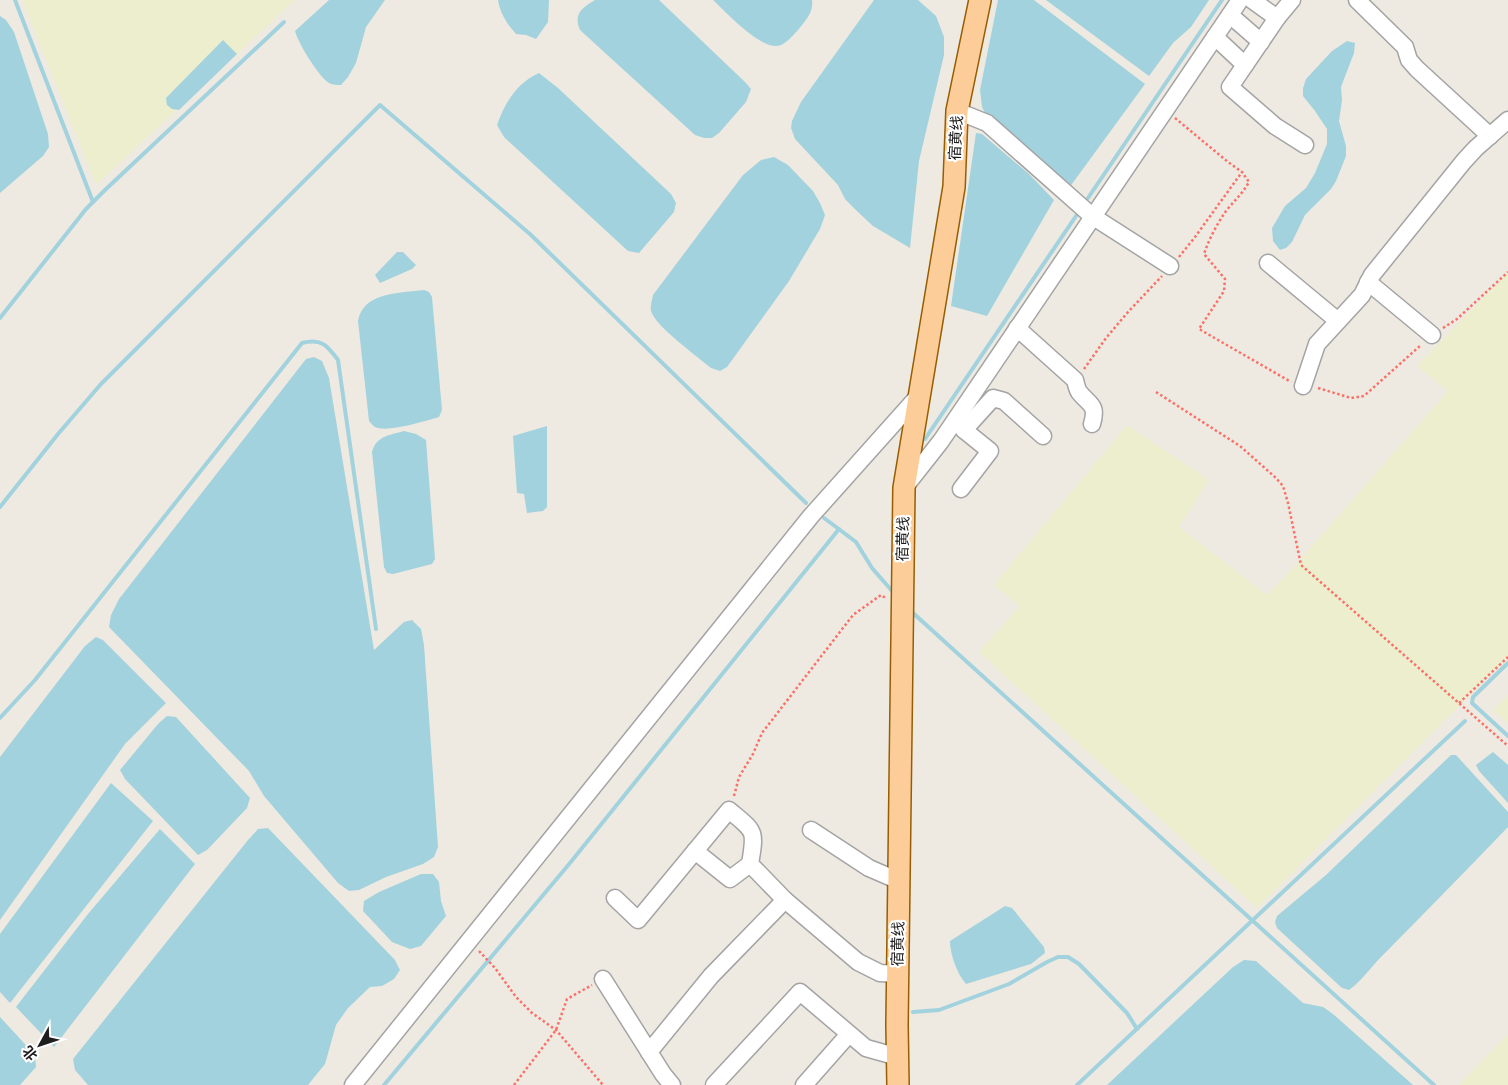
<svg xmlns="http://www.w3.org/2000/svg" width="1508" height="1085" font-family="'Fira Sans','Noto Sans SC',sans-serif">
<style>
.farmland{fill:#eceecd}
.water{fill:#a2d2dd}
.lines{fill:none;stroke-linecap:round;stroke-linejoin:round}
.stream{stroke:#a2d2dd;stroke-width:4}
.minor-casing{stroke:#a4a4a4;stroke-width:19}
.major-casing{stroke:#965e00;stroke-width:24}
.path{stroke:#fb7067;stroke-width:2.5;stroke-dasharray:2.5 2.5;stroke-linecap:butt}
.minor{stroke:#fff;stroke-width:16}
.major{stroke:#fccd99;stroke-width:21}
.labels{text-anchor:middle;stroke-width:4.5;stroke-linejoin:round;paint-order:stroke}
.street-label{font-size:15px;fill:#1d1d1d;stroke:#fff}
</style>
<rect width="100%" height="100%" fill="#eeeae2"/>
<g class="farmland">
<polygon points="22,0 295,0 96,185"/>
<polygon points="1508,272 1508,657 1257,908 979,652 1020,606 994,585 1127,425 1209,480 1179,527 1267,595 1292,569 1448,391 1417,366"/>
<polygon points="1508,695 1508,724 1493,710"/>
<polygon points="1508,1034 1508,1085 1459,1085"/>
</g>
<g class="water">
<path d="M329,0H385L366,27L356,63L348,77L341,85C337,85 333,85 329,83C319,77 298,43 295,31Z"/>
<path d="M498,0H549L548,22L536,39L526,35L516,34C507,24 500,13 498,0Z"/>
<path d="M595,0H659L745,82L751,89L746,102L719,133L712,138H704L695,135L580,30C573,14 582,8 595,0Z"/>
<path d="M713,0H812C814,12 805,21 798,30C793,35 788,42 781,45C763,53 725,11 713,0Z"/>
<polygon points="874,0 918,0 936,16 944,37 944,55 919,161 910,248 873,226 858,212 845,199 838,185 795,139 791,128 792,121 801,102"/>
<polygon points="998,0 1034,0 1145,84 1069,188 986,115 982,107 980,90"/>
<polygon points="1046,0 1209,0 1191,27 1173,43 1149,76"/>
<polygon points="0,16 6,20 14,32 48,134 49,147 43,156 0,193"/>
<polygon points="223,40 237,54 179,110 172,109 167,105 166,98"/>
<polygon points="1347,41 1355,43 1354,53 1341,87 1342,100 1339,121 1346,146 1346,156 1336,181 1331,189 1305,215 1292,242 1286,248 1280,250 1273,241 1272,228 1285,206 1306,188 1315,173 1327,144 1327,129 1315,111 1303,96 1303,88 1306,79 1332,51"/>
<path d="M539,73L558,88L671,194L676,203L674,212L639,253L628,251L504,137L497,125C505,102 517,83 539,73Z"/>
<polygon points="976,133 982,134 1029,174 1054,200 987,316 951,306"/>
<path d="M774,157L788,165L813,191L820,203L825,215L820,229L789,281L727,367L720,371L711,368C698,357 655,326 651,311C650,306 652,300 653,295L743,175L761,160Z"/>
<polygon points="397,252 403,252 416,265 412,269 380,283 375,275"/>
<path d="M424,290L429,292L432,297L442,410L439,417C425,421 387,433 375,427C373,426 370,422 369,421L358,321C363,292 400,293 424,290Z"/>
<polygon points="314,357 322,361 329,378 374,650 404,622 412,620 421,629 424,645 438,847 434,857 423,864 386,877 359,890 349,891 338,883 264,796 249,771 109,627 111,615 119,599 306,359"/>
<polygon points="547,426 547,507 543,511 527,513 524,494 517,493 513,436"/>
<path d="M404,431L416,434L426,440L435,559L432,564L393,574L387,573L384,567L372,452C376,436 390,435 404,431Z"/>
<polygon points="96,637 103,640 166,703 125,744 0,920 0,757 85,646"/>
<polygon points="167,716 176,717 250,798 247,808 207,850 198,855 125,779 120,770 158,724"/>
<polygon points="1493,752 1508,765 1508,803 1479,771 1476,765"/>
<path d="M1451,755H1456L1508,812V827C1468,869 1427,910 1386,952C1373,964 1363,980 1349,990L1342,988L1277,928L1275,922L1277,916L1326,875Z"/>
<polygon points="111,783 153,821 10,1003 0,992 0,934"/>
<polygon points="268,828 395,960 400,970 394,979 382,986 370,987 348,1008 336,1025 325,1064 308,1085 88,1085 75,1070 73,1059 248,840 258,829"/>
<polygon points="160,829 195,864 54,1047 16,1007 88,914"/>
<polygon points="421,874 433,874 439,882 441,901 446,916 421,946 410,949 392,942 363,911 364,901 379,892"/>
<path d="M1005,906L1012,908L1044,947L1045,953L1031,964L966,984C957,974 950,954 950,941Z"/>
<polygon points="1244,960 1256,961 1303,1003 1323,1007 1333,1014 1413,1085 1107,1085 1233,967"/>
<polygon points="0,1017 35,1055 36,1067 20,1085 0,1085"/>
</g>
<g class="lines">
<g class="stream">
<polyline points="15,0 93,202"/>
<polyline points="1088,198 1222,0"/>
<polyline points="0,318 86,209 105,190 284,22"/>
<polyline points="925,439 1076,216"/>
<polyline points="0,507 58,434 101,384 380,105 531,235 806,503"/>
<polyline points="824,518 856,542 872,568 892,591"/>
<polyline points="913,613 1434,1085"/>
<polyline points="1508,663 1473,697 1472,703 1508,736"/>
<path d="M0,718L35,680L302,343C321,338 327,345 338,360L376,629"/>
<polyline points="913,1012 939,1010 1009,984 1047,962 1058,957 1068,957 1079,964 1127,1013 1137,1029"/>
<polyline points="384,1085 570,863 839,529"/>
<polyline points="1077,1085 1465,721"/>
</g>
<defs>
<g id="minor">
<polyline points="1252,0 1277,18"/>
<polyline points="1292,0 1277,18 1230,87 1275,126 1305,145"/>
<polyline points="1357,0 1405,47 1409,60 1417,69 1490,136"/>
<polyline points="1230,15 1261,42"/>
<polyline points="1215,37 1245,65"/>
<polyline points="957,111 987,123 1092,216 1170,266"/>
<polyline points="1268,263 1338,321"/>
<polyline points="1368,282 1432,335"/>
<path d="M1017,328L1075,380C1076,384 1077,389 1079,392C1089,405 1098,404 1092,424"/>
<polyline points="1303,386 1317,344 1362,295 1372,275 1464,161 1476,148 1508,120"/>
<polyline points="958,422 964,430 990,451 961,489"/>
<polyline points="964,430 993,398 1004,401 1043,436"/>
<polyline points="904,488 941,441 1240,0"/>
<polyline points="811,830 869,868 899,881"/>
<polyline points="695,851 730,879 750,864"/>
<path d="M615,898L638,920L729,810C755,832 756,829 750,864L785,900L858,962L880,973L898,974"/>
<polyline points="603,979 663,1074 672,1085"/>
<polyline points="649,1052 711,976 785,900"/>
<polyline points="353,1085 811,516 920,394"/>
<polyline points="714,1085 800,992 866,1048 898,1057"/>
<polyline points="804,1085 849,1034"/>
</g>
<polyline id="major" points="898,1085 897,1025 904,488 954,187 957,111 980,0"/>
</defs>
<use href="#minor" class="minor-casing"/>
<use href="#major" class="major-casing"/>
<g class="path">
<path d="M1175,118L1228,162L1242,172L1249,182C1243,193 1234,201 1226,211C1217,224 1209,239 1204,254L1225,279L1224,291L1199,329L1291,382"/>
<polyline points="1179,257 1195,237 1242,172"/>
<polyline points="1443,328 1457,319 1508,272"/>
<polyline points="1084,369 1106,338 1128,312 1162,276"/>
<polyline points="1318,388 1351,398 1364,396 1421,345"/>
<polyline points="1156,392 1240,446 1276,478 1283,486 1288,503 1301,565 1508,746"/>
<polyline points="1459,703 1508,657"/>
<polyline points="734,796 739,777 753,754 762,733 853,615 881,595 887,599"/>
<polyline points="479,951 495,968 516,997 532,1013 556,1030 603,1085"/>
<polyline points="514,1085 556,1030 567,999 592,985"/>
</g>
<use href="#minor" class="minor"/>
<use href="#major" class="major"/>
</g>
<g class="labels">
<g class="street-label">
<text transform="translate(956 138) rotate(-87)" y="5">宿黄线</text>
<text transform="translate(903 539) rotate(-89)" y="5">宿黄线</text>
<text transform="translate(898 944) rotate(-89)" y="5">宿黄线</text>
</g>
</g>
<g transform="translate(40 1045) rotate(230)" stroke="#ffffff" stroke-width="4" paint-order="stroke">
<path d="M0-4L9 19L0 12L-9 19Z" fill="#1d1d1d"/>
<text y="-8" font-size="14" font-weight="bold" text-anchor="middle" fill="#1d1d1d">北</text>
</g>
</svg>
